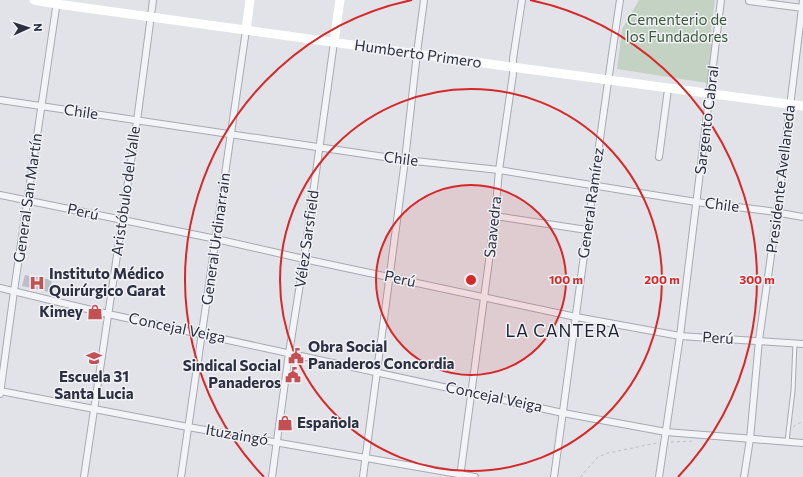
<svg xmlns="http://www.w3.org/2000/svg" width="803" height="477" font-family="Commissioner,sans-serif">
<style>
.green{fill:#c4d2c3}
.building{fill:#bbbec8}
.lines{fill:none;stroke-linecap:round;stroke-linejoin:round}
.lane-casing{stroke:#a7a9b2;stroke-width:5}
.street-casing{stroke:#a7a9b2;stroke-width:8}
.path{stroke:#bfc1c7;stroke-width:1;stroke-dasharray:3 3;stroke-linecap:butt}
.lane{stroke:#f3f4f7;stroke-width:3}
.street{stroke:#f3f4f7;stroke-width:6}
.secondary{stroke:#fff;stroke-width:9}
.ring{fill:none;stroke:#d62828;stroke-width:2}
.labels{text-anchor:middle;stroke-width:3;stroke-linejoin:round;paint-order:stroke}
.park-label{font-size:15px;fill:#3b5939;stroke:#f0f2f6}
.street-label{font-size:15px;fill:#2b2f3f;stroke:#f0f2f6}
.poi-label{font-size:15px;font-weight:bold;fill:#2b2f3f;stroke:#f0f2f6;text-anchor:start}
.quarter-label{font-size:17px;letter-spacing:1px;fill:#1d2130;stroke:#f0f2f6}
.centre{fill:#d62828;stroke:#f0f2f6;stroke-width:2}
.ring-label{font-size:12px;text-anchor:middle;font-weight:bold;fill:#d62828;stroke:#f0f2f6;stroke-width:3;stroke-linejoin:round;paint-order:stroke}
</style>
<rect width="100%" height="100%" fill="#e1e3e8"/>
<polygon class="green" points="639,0 715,0 711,30 713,33 707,83 617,69 622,29"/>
<polygon class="building" points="25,275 52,280 49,292 22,286"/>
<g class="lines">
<defs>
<polyline id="lane" points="787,441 793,391 795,343"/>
<g id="street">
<polyline points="749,1 803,8"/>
<polyline points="0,100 405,160 499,170 696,202 769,211 803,217"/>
<polyline points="659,157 668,89"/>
<polyline points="0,195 216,239 304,259 576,317 680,336 803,344"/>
<polyline points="495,216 587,230"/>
<polyline points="0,288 108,314 563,413 666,432 803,443"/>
<polyline points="0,391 188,427 475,477"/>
<polyline points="0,394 14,291 57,1"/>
<polyline points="84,477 137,121 153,0"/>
<polyline points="181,477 246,30"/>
<polyline points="272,477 289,353 304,259 334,42"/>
<polyline points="363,477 405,160 417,53 424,0"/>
<polyline points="460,477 495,216 499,170 513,74 513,59 522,0"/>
<path d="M554,477C576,318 596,159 620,0"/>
<polyline points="659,477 680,336 721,0"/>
<polyline points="744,477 750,439 759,340 777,213 803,0"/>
</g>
</defs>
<use href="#lane" class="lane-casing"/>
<use href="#street" class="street-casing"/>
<g class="path">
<polyline points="793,427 803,421"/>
<polyline points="671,442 695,441"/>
<polyline points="580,477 598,457 608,453 657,443"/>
</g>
<use href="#lane" class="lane"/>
<use href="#street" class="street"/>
<g class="secondary">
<polyline points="34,0 57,4 512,67 803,106"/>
<polyline points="246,30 250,0"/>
<polyline points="334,42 340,0"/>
</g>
</g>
<circle cx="471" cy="280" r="95" fill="#d62828" fill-opacity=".12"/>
<g class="ring">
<circle cx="471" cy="280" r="95"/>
<circle cx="471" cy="280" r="191"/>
<path d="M264 477A286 286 0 0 1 412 0M530 0A286 286 0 0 1 678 477"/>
</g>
<defs>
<symbol id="hospital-bare" viewBox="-9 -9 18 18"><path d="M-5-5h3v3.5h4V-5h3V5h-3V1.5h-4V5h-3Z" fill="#c35052" stroke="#f0f2f6" stroke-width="2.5" paint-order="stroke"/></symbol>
<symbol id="shop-bare" viewBox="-9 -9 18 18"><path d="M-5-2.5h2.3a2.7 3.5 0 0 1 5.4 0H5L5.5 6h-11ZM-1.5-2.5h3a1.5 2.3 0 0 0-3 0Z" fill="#c35052" stroke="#f0f2f6" stroke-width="2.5" paint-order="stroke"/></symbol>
<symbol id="civic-bare" viewBox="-9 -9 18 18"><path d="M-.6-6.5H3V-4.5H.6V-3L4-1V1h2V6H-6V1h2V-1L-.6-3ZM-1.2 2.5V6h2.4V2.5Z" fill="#c35052" stroke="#f0f2f6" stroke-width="2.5" paint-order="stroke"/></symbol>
<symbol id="school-bare" viewBox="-9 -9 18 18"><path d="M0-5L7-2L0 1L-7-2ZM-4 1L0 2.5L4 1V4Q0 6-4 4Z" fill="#c35052" stroke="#f0f2f6" stroke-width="2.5" paint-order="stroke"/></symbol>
</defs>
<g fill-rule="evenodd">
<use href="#hospital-bare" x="26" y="272" width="22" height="22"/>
<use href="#shop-bare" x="84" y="301" width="22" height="22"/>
<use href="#civic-bare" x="285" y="345" width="22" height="22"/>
<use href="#school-bare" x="83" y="347" width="22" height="22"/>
<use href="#civic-bare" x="282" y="364" width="22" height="22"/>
<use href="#shop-bare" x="274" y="412" width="22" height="22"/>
</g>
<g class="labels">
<g class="park-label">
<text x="677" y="25">Cementerio de<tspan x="677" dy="17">los Fundadores</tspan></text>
</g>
<g class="street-label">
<text transform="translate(418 54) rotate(8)" y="5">Humberto Primero</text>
<text transform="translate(81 112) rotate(8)" y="5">Chile</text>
<text transform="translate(707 120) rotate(-83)" y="5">Sargento Cabral</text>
<text transform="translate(401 159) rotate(7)" y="5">Chile</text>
<text transform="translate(781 179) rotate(-83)" y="5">Presidente Avellaneda</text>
<text transform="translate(126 191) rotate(-82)" y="5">Aristóbulo del Valle</text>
<text transform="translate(28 198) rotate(-82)" y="5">General San Martín</text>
<text transform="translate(591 203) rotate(-82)" y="5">General Ramírez</text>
<text transform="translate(722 205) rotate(7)" y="5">Chile</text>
<text transform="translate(83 212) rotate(12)" y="5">Perú</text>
<text transform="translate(493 227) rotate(-84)" y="5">Saavedra</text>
<text transform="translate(216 239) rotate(-82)" y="5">General Urdinarrain</text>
<text transform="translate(307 239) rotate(-82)" y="5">Vélez Sarsfield</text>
<text transform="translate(400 279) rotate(12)" y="5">Perú</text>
<text transform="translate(177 328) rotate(12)" y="5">Concejal Veiga</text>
<text transform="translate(718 338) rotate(3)" y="5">Perú</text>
<text transform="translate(494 397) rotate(12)" y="5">Concejal Veiga</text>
<text transform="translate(237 435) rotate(10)" y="5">Ituzaingó</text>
</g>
<g class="poi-label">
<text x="49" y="279">Instituto Médico<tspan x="49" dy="17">Quirúrgico Garat</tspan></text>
<text x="83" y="317" text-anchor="end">Kimey</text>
<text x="308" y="352">Obra Social<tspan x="308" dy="17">Panaderos Concordia</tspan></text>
<text x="281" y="371" text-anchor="end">Sindical Social<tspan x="281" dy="17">Panaderos</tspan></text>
<text x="94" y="382" text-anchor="middle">Escuela 31<tspan x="94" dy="17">Santa Lucia</tspan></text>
<text x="297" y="428">Española</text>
</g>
<g class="quarter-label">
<text x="563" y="337">LA CANTERA</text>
</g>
</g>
<circle cx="471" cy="280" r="6" class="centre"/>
<g class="ring-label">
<text x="566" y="284">100 m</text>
<text x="662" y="284">200 m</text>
<text x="757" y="284">300 m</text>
</g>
<g transform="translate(28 28) rotate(87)" stroke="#f0f2f6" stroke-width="3" paint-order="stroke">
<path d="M0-3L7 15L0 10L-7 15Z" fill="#2b2f3f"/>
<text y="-6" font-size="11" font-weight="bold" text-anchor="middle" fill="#2b2f3f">N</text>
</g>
</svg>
